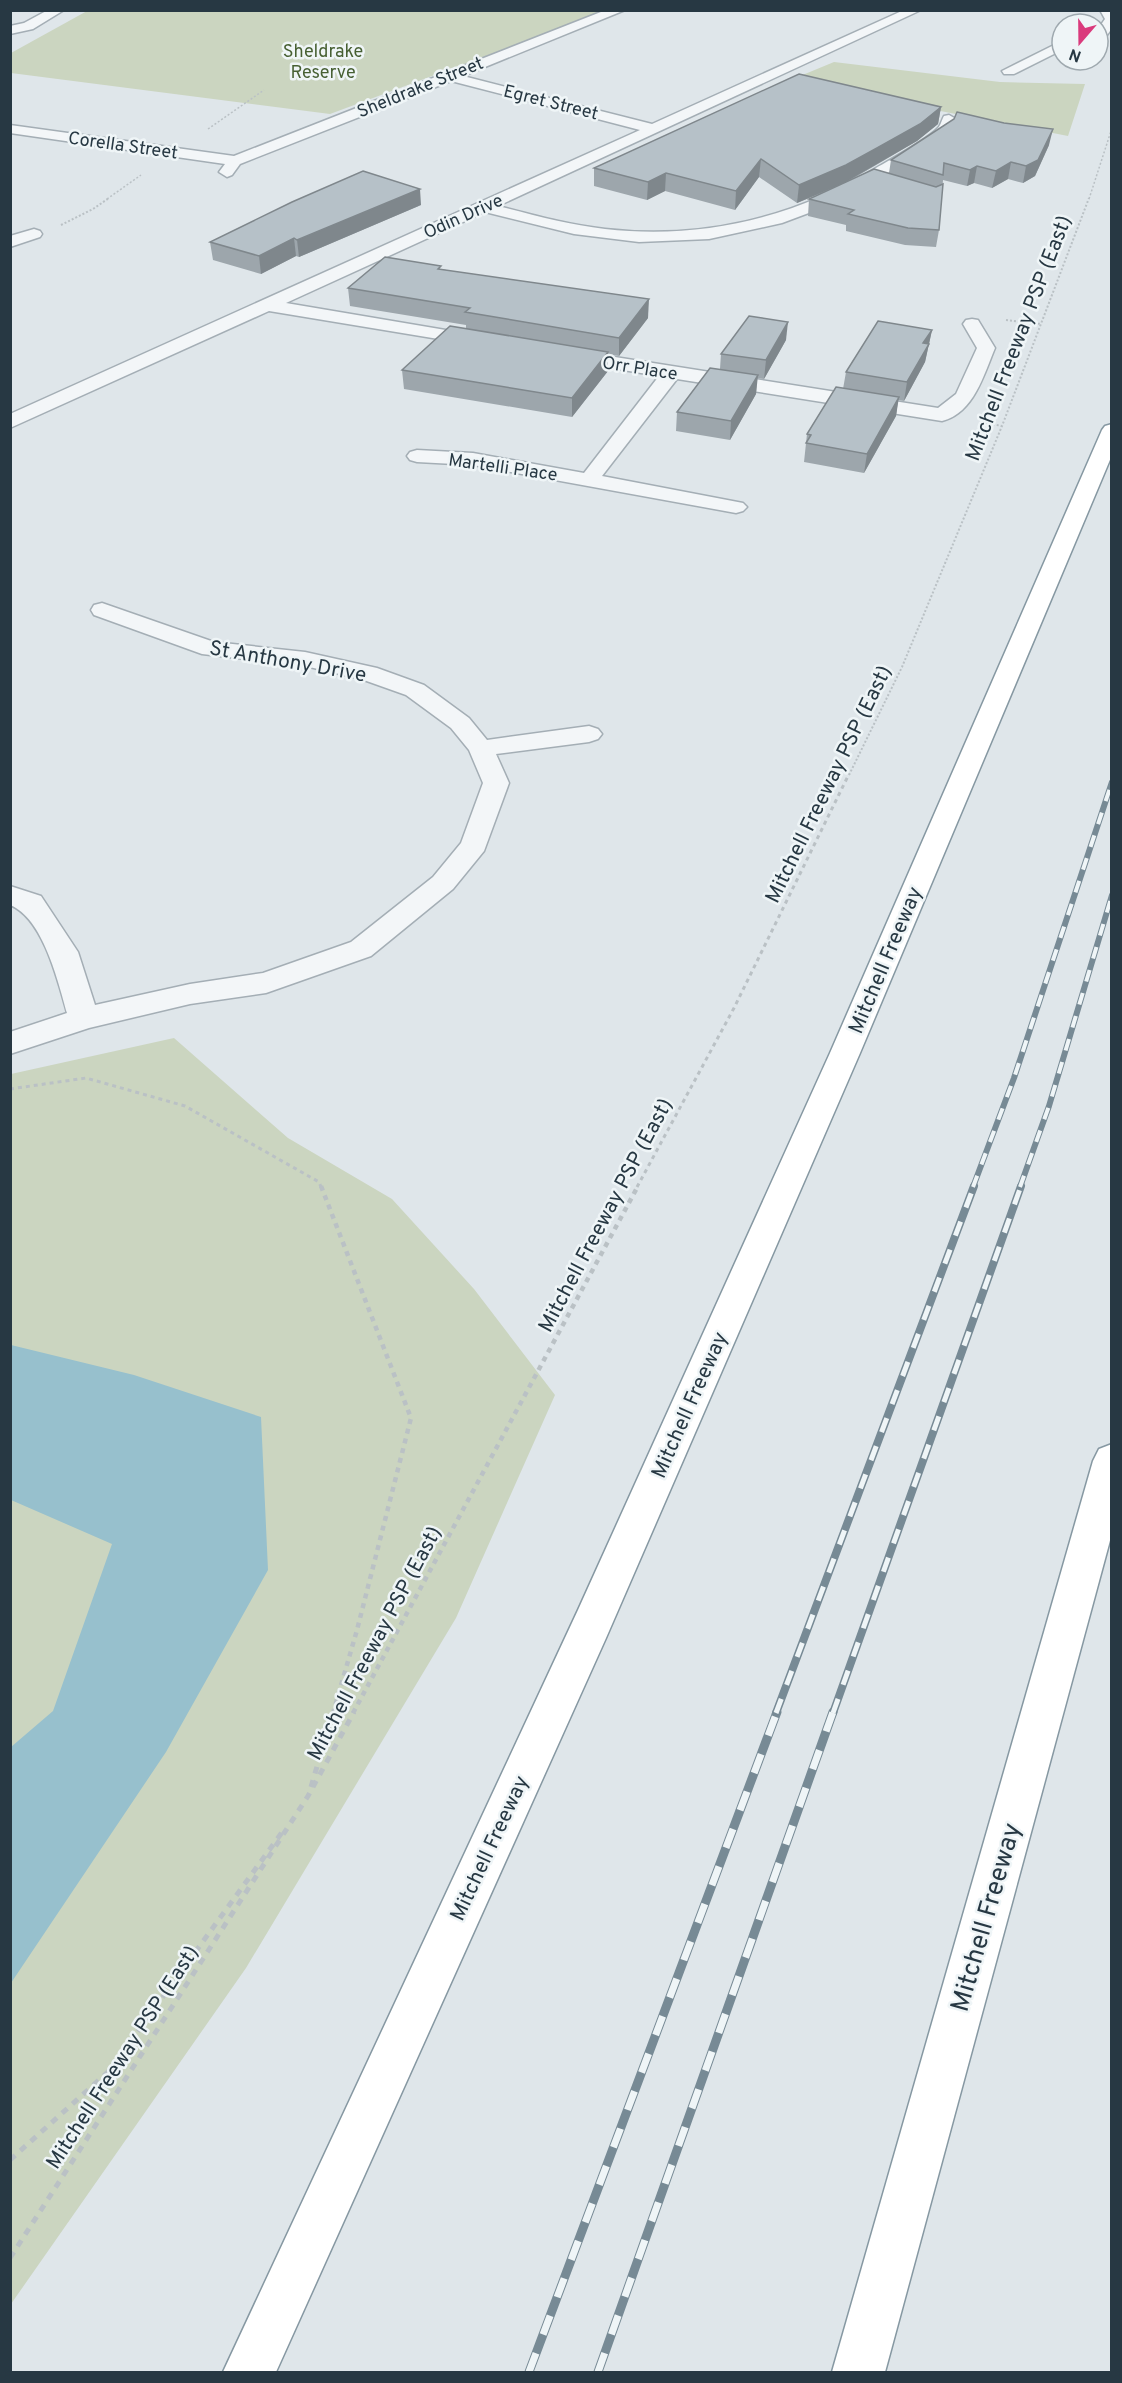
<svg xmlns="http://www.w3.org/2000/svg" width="1122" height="2383" font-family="Overpass,sans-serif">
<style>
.green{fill:#cbd5c0}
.water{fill:#97c0cd}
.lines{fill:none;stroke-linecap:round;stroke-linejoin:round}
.street-casing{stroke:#a4aeb5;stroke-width:3}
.highway-casing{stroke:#8698a2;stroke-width:3}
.path-far4{stroke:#bac1c5;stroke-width:1.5;stroke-dasharray:2 2;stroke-linecap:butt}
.path-far3{stroke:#bac1c5;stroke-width:2;stroke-dasharray:2 2;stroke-linecap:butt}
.path-far2{stroke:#bac1c5;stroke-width:3;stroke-dasharray:4 4;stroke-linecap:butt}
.path-far1{stroke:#bac1c5;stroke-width:4.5;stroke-dasharray:5 5;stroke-linecap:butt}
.path{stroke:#bac1c5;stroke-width:5;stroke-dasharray:7 7;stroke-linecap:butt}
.street{fill:#f3f6f8;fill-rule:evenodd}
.highway{fill:#fff;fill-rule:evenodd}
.rail-far2-casing{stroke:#778a95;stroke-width:6}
.rail-far1-casing{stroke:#778a95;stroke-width:8}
.rail-casing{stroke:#778a95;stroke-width:9}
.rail-far2{stroke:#eff5f7;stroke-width:4;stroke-dasharray:12;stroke-linecap:butt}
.rail-far1{stroke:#eff5f7;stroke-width:5;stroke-dasharray:15;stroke-linecap:butt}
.rail{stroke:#eff5f7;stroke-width:7;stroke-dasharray:20;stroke-linecap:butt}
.wall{fill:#9da6ac}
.shaded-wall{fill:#7f878c}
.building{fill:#b6c1c8;stroke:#7f878c;stroke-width:1.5}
.labels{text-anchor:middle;stroke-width:5;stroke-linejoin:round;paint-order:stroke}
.far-park-label{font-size:18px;fill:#476033;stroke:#eff5f7}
.far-street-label{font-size:18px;fill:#273843;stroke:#eff5f7}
.street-label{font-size:21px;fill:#273843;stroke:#eff5f7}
.near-street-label{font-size:26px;fill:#273843;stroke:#eff5f7}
</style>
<rect width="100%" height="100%" fill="#dfe6ea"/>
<g class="green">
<polygon points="87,11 607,11 330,114 11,73 11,53"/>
<polygon points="834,62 1000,82 1085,84 1068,136 788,81"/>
<polygon points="174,1038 288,1138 392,1199 474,1289 555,1395 456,1618 246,1968 11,2304 11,1074"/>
</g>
<polygon class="water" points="11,1345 134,1375 261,1417 268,1570 166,1752 11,1983 11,1747 53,1711 112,1544 11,1500"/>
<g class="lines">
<defs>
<g id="street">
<polygon points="48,10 64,10 33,29 10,34 10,26 24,23"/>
<path d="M606,10H625L463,76L652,124L904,10H921L498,206C533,215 569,225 605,229C701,240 794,218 876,168C890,160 929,138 938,128C941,125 942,119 944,116L949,115L956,119L950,133L877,180L814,211L782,223L709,239L639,242L574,234L485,212L286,303L487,337L493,338L496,342L493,346L487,347L269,311L10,428V414L640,130L451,81L240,164L232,175L227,177L219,172L225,164L10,133V125L234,156Z"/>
<polygon points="1100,10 1112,10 1112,28 1103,41 1098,42 1098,29 1105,19"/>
<polygon points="1062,41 1062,50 1014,74 1004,74 1002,71"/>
<polygon points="34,229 40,231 42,234 40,237 10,247 10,236"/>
<path d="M972,319L978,320L995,348C984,374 974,413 942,421L677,379L602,476L743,503L747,507L743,511L736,513L473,465L417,462L410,460L407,456L410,452L417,450L473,453L584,473L659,376L557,359L555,355L557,351L564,349L938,408L956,394L977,348L963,324L966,320Z"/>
<path d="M102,603L214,642L305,652L377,668L424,685L469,718L487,740L589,726L598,729L602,734L598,739L589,742L496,754L509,783L484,851L453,889L371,956L266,993L190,1004L89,1028L10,1054V1032L67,1013C58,981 43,918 10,905V886L41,896L78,952L95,1005L190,984L263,973L351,942L433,877L461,843L483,783L469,750L451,728L406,695L361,679L305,666L202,654L94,615L91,610L94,605Z"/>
</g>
<g id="highway">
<polygon points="1112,424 1112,455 860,1053 606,1638 276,2372 223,2372 578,1610 830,1053 1102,430 1105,426"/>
<polygon points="1112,1444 1112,1533 885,2372 832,2372 1093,1461 1099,1449"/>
</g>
</defs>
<use href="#street" class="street-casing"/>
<use href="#highway" class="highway-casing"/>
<g class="path-far4">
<polyline points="208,129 264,90"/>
<polyline points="107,199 141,175"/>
<polyline points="1089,199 1112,128"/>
</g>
<g class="path-far3">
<polyline points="61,225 93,209 109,198"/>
<polyline points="1006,320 1041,324"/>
<polyline points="981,422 1002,426"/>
<polyline points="849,775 902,667 1002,426 1089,198"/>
</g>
<g class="path-far2">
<polyline points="10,1089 86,1078 185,1106 319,1182 321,1187"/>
<polyline points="637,1187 734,1008 849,774"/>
</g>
<g class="path-far1">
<polyline points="321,1186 411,1418 357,1630 333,1713"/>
<polyline points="353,1713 638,1186"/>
</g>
<g class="path">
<polyline points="311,1787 333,1712"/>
<polyline points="10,2160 109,2071 283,1831"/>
<polyline points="10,2258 308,1796 354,1712"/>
</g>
<use href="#street" class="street"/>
<use href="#highway" class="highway"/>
<defs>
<g id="rail-far2">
<polyline points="973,1187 1014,1078 1112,782"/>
<polyline points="1020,1187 1049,1106 1112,895"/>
</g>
<g id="rail-far1">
<polyline points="776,1713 974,1186"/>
<polyline points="833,1713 1021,1186"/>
</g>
<g id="rail">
<polyline points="529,2372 777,1712"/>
<polyline points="598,2372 833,1712"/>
</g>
</defs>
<use href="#rail-far2" class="rail-far2-casing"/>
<use href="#rail-far1" class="rail-far1-casing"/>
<use href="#rail" class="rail-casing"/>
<use href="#rail-far2" class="rail-far2"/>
<use href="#rail-far1" class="rail-far1"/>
<use href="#rail" class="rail"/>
</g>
<g class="wall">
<polygon points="941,107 938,124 917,141 849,181 889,173 891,160 1049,145 1035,176 1023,183 1008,179 992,188 974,183 967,186 943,180 939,230 936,247 905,245 846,231 846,225 808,216 809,199 829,190 797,203 759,177 735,210 665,191 647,200 594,186 594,168"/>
<polygon points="421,205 299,257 296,256 261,274 213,260 210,242"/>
<polygon points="442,269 648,318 619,356 608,354 608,371 572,417 404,389 402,370 466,329 466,325 350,306 348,288"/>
<polygon points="932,330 925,362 904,401 898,400 896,416 864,473 804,462 807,434 843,389 846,372"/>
<polygon points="786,340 764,379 757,378 756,394 730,440 676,431 677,412 720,369 721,354"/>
</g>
<g class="shaded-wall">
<polygon points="941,107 938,124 917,141 844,183 797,203 799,185"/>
<polygon points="1053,129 1049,145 1035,176 1023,183 1026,166"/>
<polygon points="761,159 759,177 735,210 736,191"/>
<polygon points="1011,162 1008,179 992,188 996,171"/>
<polygon points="977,166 974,183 967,186 970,170"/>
<polygon points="666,173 665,191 647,200 648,182"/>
<polygon points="420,189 421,205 299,257 297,240"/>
<polygon points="294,238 296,256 261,274 259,256"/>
<polygon points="649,299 648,318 619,356 619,338"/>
<polygon points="788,322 786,340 764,379 766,360"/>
<polygon points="932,330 925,362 904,401 907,382 923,343"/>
<polygon points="608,352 608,371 572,417 572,398"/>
<polygon points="758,375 756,394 730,440 731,421"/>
<polygon points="899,397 896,416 864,473 867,454"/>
</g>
<g class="building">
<polygon points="799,74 941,107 920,124 877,148 846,165 799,185 761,159 736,191 666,173 648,182 594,168"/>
<polygon points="957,112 1004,123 1053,129 1038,160 1026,166 1011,162 996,171 977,166 970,170 944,163 943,175 891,160 954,119"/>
<polygon points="874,169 936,187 943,184 939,230 908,228 848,214 854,210 809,199"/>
<polygon points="363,171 420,189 297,240 294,238 259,256 210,242 292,202"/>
<polygon points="385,257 441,266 438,269 649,299 619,338 465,312 470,308 348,288"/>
<polygon points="749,316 788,322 766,360 721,354"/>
<polygon points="878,321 932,330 923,343 929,344 907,382 846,372"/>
<polygon points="450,326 608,352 572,398 402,370"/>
<polygon points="710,368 758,375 731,421 677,412"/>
<polygon points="836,387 899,397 867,454 806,443 811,435 807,434"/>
</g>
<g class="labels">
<g class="far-park-label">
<text x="323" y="57">Sheldrake<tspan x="323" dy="21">Reserve</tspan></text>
</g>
<g class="far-street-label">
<text transform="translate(420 87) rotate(-22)" y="6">Sheldrake Street</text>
<text transform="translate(551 102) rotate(14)" y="6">Egret Street</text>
<text transform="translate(123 145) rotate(8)" y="6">Corella Street</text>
<text transform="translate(463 216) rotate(-24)" y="6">Odin Drive</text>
<text transform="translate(640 368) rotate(9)" y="6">Orr Place</text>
<text transform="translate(503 467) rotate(8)" y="6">Martelli Place</text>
</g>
<g class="street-label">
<text transform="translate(1018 338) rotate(-69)" y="7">Mitchell Freeway PSP (East)</text>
<text transform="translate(288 661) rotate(10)" y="7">St Anthony Drive</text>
<text transform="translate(828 784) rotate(-64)" y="7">Mitchell Freeway PSP (East)</text>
<text transform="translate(885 960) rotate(-67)" y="7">Mitchell Freeway</text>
<text transform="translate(605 1215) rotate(-62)" y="7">Mitchell Freeway PSP (East)</text>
<text transform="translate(689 1405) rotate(-66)" y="7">Mitchell Freeway</text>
<text transform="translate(374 1643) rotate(-62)" y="7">Mitchell Freeway PSP (East)</text>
<text transform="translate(489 1848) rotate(-65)" y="7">Mitchell Freeway</text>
<text transform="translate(122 2057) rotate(-57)" y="7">Mitchell Freeway PSP (East)</text>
</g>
<g class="near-street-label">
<text transform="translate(985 1917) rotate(-74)" y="9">Mitchell Freeway</text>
</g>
</g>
<rect width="1122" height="2383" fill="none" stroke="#273843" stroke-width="24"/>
<g transform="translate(1080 42) rotate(200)"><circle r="28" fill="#eff5f7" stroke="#9fa9af" stroke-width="1.5"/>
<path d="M0-4.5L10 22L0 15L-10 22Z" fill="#da3a7c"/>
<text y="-9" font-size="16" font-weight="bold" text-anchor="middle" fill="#273843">N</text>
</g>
</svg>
